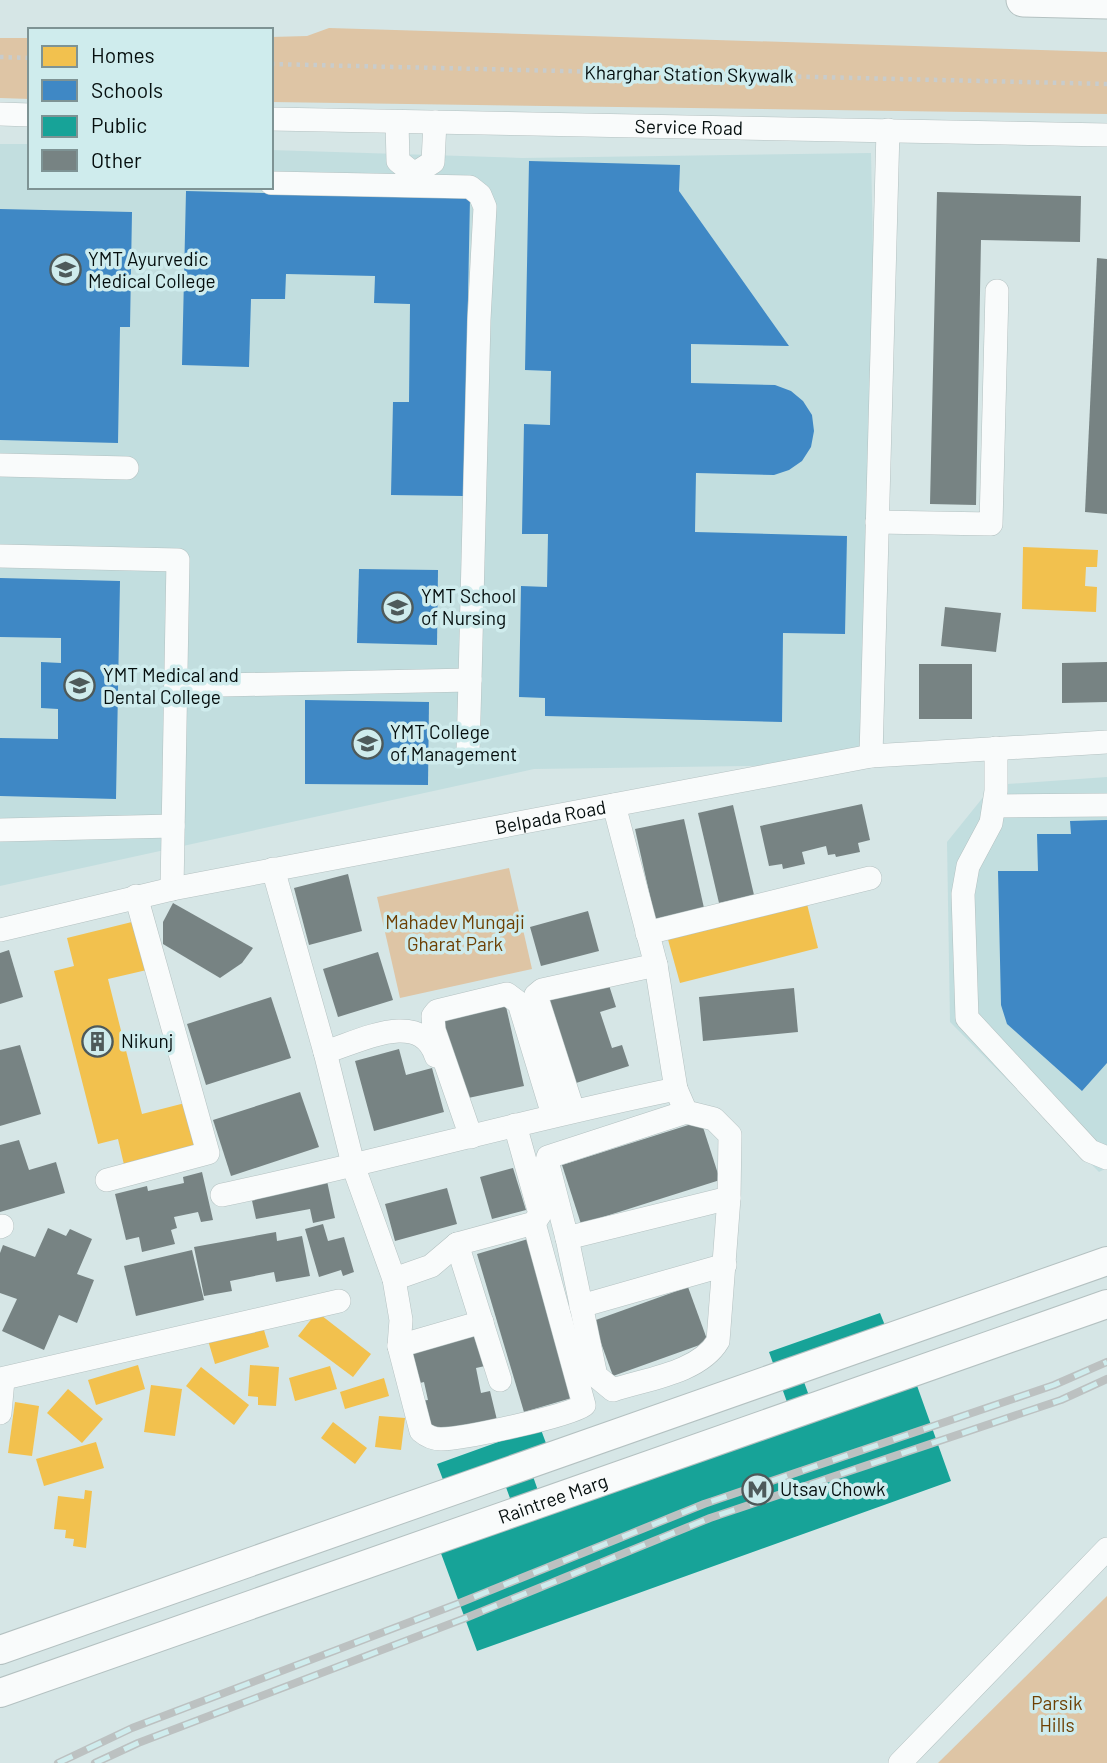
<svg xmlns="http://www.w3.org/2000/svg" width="1107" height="1763" font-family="Barlow,sans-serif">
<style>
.built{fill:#c2dedf}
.green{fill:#dec5a5}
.homes{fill:#f2c14e}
.schools{fill:#3f88c5}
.public{fill:#17a398}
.building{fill:#778383}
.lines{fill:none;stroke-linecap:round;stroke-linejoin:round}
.minor-casing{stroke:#b4c1c1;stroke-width:24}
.major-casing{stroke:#b4c1c1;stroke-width:30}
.highway-casing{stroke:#b4c1c1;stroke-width:35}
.path{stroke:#c8cccc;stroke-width:4.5;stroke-dasharray:3.5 5;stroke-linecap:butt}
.minor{stroke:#f9fbfb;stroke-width:23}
.major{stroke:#f9fbfb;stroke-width:28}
.highway{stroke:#f9fbfb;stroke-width:33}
.rail-casing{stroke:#bcc1c1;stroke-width:8}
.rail{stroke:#cfeced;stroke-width:5;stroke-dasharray:16;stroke-linecap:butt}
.labels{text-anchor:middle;stroke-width:7;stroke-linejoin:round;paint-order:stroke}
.street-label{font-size:19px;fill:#050e0e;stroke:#cfeced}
.poi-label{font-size:19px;fill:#050e0e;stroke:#cfeced;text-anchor:start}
.park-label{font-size:19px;fill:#6d4004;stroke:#cfeced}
</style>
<rect width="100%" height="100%" fill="#d6e6e6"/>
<g class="built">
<polygon points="0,144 30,144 30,187 271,187 271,150 522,158 871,153 884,764 534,769 0,886"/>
<polygon points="1107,777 1107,1168 1099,1172 950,1022 947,842 993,785"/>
</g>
<g class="green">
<polygon points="329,28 1107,52 1107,114 271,102 271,37 307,36"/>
<polygon points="0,38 30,38 30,99 0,98"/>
<polygon points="509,868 532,969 400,998 377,897"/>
<polygon points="1107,1596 1107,1763 938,1763"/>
</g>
<g class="homes">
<polygon points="1023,547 1098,550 1097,567 1086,567 1085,586 1097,587 1096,612 1022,609"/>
<polygon points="806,900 818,948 680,983 667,936"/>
<polygon points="140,920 151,969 108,979 142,1114 185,1103 197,1151 125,1169 118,1139 98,1144 54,971 74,966 67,938"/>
<polygon points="317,1312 371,1354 353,1377 298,1336"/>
<polygon points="261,1320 269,1347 215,1364 207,1337"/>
<polygon points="138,1365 145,1389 96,1405 88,1380"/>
<polygon points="250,1365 279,1367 276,1406 258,1405 258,1397 248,1396"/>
<polygon points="330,1366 337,1389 295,1401 289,1378"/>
<polygon points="201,1367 249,1405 234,1425 186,1386"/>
<polygon points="384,1378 389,1396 345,1409 340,1392"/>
<polygon points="151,1385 182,1389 175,1436 144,1432"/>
<polygon points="68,1389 103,1419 82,1443 47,1413"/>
<polygon points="15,1402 39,1406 32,1456 8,1453"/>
<polygon points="379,1416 405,1418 401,1450 375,1447"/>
<polygon points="333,1422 367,1448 355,1464 321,1438"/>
<polygon points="96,1442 104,1468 44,1486 36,1459"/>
<polygon points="85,1490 92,1491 86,1548 73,1546 74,1539 65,1538 66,1530 54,1529 58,1496 84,1499"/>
</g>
<g class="schools">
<polygon points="529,161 680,165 679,191 789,346 691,344 691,383 775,385 791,391 803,401 812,415 814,431 811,447 802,461 789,470 774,475 696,473 695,532 847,536 845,634 783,633 782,722 545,716 545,698 519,697 521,586 547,587 548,534 522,534 524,424 550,425 551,371 525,370"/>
<polygon points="186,191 470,198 464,496 391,495 393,402 409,402 410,304 374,303 375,276 286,274 285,299 251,299 249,367 182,365"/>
<polygon points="0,209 132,212 130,327 120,327 118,443 0,440"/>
<polygon points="359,569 438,570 437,645 357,643"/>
<polygon points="0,578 120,581 116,799 0,796 0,738 58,739 58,709 41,708 41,662 61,663 61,638 0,637"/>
<polygon points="305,700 429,702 428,785 305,784"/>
<polygon points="1107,820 1107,1063 1082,1091 1007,1024 1001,1005 998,871 1038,871 1037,834 1071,834 1070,821"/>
</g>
<polygon class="public" points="880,1313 886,1328 796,1360 816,1415 915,1380 951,1481 477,1651 439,1548 518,1520 503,1479 450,1498 437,1464 540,1427 550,1454 528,1462 543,1505 792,1416 769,1352"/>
<g class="building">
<polygon points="937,192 1081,196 1080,242 981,240 976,505 930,504"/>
<polygon points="1097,258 1107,259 1107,514 1085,512"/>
<polygon points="945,607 1001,613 996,652 941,646"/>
<polygon points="1107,662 1107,702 1062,703 1062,663"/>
<rect x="919" y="664" width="53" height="55"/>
<polygon points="862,804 870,840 858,843 860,852 836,857 835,854 828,855 826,846 802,852 805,864 783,869 782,864 769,866 760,826"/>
<polygon points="733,805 754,895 719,903 698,813"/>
<polygon points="684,819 704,908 655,919 635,829"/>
<polygon points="348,874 362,931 309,945 294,888"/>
<polygon points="173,903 253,948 242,963 220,978 163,944 163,922"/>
<polygon points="588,911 599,951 541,966 530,927"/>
<polygon points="9,950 23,997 0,1004 0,953"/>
<polygon points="378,952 393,1000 338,1017 323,969"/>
<polygon points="607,979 616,1007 600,1012 612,1048 622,1045 629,1066 573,1084 545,999"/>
<polygon points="794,988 798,1032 703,1041 699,997"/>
<polygon points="271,997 291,1058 206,1085 187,1024"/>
<polygon points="505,1002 524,1086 459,1100 440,1016"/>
<polygon points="20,1045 41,1114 0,1126 0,1050"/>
<polygon points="399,1049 406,1075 432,1068 444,1112 374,1131 355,1061"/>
<polygon points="300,1092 319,1147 231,1176 213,1120"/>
<polygon points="701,1121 720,1180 581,1224 562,1165"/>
<polygon points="19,1140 29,1170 56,1162 65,1193 0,1212 0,1145"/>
<polygon points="513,1168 526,1210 492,1219 480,1177"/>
<polygon points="202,1172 213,1220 201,1222 198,1212 174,1217 177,1228 171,1230 175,1244 142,1252 139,1237 126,1240 115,1194 147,1186 148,1191 184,1183 183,1177"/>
<polygon points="327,1181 335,1218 313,1223 310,1209 256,1219 251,1196"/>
<polygon points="447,1188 457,1224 395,1241 385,1204"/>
<polygon points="323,1224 328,1241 344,1237 354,1272 343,1276 341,1270 319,1277 305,1229"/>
<polygon points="48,1228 66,1236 70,1229 92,1239 77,1274 94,1280 77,1323 59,1315 44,1350 2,1331 17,1299 0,1293 0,1253 3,1245 35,1257"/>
<polygon points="276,1232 277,1241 302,1236 310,1276 276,1282 274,1272 230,1281 232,1291 204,1296 194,1247"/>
<polygon points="528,1239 575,1397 524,1412 477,1254"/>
<polygon points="192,1250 204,1300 136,1316 124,1266"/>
<polygon points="688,1287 708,1342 613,1376 593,1321"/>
<polygon points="478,1332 485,1366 476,1368 481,1393 490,1391 497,1420 427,1434 420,1401 428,1400 424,1382 416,1384 408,1347"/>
</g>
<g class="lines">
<defs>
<g id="minor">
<polyline points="0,114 30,115"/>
<path id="s1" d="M271,119L1107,135"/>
<polyline points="397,122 398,161 414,174 433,162 435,122"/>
<polyline points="0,465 127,468"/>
<polyline points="877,522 991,524 997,291"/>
<polyline points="0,556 178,560 172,889"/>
<polyline points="176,686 470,680 479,320 485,207 480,195 470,187 271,183"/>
<polyline points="996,748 996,791 991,823 968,866 963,894 967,1018 1090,1151 1107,1158"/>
<polyline points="468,751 470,680"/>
<polyline points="871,756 888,130"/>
<polyline points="995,806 1107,805"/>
<polyline points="0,830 173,826"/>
<path d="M273,869L325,1052L354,1168L394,1279L401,1320L399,1346L421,1431C428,1437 433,1439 441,1439C463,1439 569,1416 584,1405L534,1223"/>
<path id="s2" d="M0,930L172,889L871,756L1107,742"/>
<polyline points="647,933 870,878"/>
<path d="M325,1052C359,1042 420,1008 436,1056"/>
<polyline points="676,1089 686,1112 714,1119 730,1135 729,1198 567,1238 547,1161 548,1157 686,1112"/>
<polyline points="573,1110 536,995 542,990 656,965"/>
<polyline points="471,1137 434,1030 433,1016 437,1011 507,994 519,1003 553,1115"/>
<polyline points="107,1180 208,1153 136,896"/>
<path d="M222,1195C374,1163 524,1120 676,1089L656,965L614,805"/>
<polyline points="0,1227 2,1226"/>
<path d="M567,1238L596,1376L613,1390C646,1379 699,1373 718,1341L729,1198"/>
<polyline points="457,1244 500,1380"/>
<polyline points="394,1279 431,1266 457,1244 534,1223 540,1214 515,1125"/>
<polyline points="581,1306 725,1265"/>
<polyline points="399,1346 482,1322"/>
<polyline points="0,1379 339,1301"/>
<polyline points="0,1413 3,1380"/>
<polyline points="900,1763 1107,1549"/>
</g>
<g id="major">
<polyline points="0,1650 1107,1261"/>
<path id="s3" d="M0,1693L1107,1304"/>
</g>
<polyline id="highway" points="1023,0 1107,2"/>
</defs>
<use href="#minor" class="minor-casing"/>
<use href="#major" class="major-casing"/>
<use href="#highway" class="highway-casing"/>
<g class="path">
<polyline points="0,57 30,58"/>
<polyline points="271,64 1107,84"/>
</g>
<use href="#minor" class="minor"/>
<use href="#major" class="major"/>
<use href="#highway" class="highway"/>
<defs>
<g id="rail">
<polyline points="58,1763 132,1728 457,1604 704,1504 1054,1385 1107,1362"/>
<polyline points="95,1763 138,1743 463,1619 710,1518 1061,1400 1107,1379"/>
</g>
</defs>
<use href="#rail" class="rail-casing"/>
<use href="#rail" class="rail"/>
</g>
<defs>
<symbol id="university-ring" viewBox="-11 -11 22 22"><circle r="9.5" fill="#cfeced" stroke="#4e5a5a" stroke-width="1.5"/><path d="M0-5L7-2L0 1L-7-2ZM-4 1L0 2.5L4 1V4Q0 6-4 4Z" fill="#4e5a5a"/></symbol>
<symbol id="building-ring" viewBox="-11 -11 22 22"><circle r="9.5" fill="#cfeced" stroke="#4e5a5a" stroke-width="1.5"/><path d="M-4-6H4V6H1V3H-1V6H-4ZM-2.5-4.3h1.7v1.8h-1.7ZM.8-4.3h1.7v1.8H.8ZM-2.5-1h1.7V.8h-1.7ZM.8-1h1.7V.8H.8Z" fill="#4e5a5a"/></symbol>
<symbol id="metro-ring" viewBox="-11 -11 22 22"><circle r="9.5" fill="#cfeced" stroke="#4e5a5a" stroke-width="1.5"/><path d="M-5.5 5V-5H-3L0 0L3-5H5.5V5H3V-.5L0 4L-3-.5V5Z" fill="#4e5a5a"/></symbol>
</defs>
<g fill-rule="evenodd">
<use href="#university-ring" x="48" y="252" width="35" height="35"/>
<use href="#university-ring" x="380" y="590" width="35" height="35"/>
<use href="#university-ring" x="62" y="668" width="35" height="35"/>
<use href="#university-ring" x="350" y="726" width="35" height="35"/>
<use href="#building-ring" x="80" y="1024" width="35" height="35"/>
<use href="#metro-ring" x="740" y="1472" width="35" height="35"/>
</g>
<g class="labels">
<g class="street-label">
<text transform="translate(689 74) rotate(1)" y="7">Kharghar Station Skywalk</text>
<text dy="7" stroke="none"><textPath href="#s1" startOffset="418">Service Road</textPath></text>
<text dy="7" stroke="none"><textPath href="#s2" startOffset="562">Belpada Road</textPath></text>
<text dy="7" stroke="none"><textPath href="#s3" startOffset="586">Raintree Marg</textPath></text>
</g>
<g class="poi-label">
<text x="88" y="266">YMT Ayurvedic<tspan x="88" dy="22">Medical College</tspan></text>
<text x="421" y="603">YMT School<tspan x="421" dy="22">of Nursing</tspan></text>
<text x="103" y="682">YMT Medical and<tspan x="103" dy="22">Dental College</tspan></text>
<text x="390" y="739">YMT College<tspan x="390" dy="22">of Management</tspan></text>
<text x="121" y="1048">Nikunj</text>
<text x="780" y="1496">Utsav Chowk</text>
</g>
<g class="park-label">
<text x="455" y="929">Mahadev Mungaji<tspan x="455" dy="22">Gharat Park</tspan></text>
<text x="1057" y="1710">Parsik<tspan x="1057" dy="22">Hills</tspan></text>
</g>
</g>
<rect x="28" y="28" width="245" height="161" fill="#cfeced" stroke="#7e9394" stroke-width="2"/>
<rect x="42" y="46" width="35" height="21" fill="#f2c14e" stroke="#7e9394" stroke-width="2"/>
<text x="91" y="63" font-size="21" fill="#050e0e">Homes</text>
<rect x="42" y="80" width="35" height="21" fill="#3f88c5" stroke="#7e9394" stroke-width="2"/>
<text x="91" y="98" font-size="21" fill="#050e0e">Schools</text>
<rect x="42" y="116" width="35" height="21" fill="#17a398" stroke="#7e9394" stroke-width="2"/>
<text x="91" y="133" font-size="21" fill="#050e0e">Public</text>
<rect x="42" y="150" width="35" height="21" fill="#778383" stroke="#7e9394" stroke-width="2"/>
<text x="91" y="168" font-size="21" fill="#050e0e">Other</text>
</svg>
